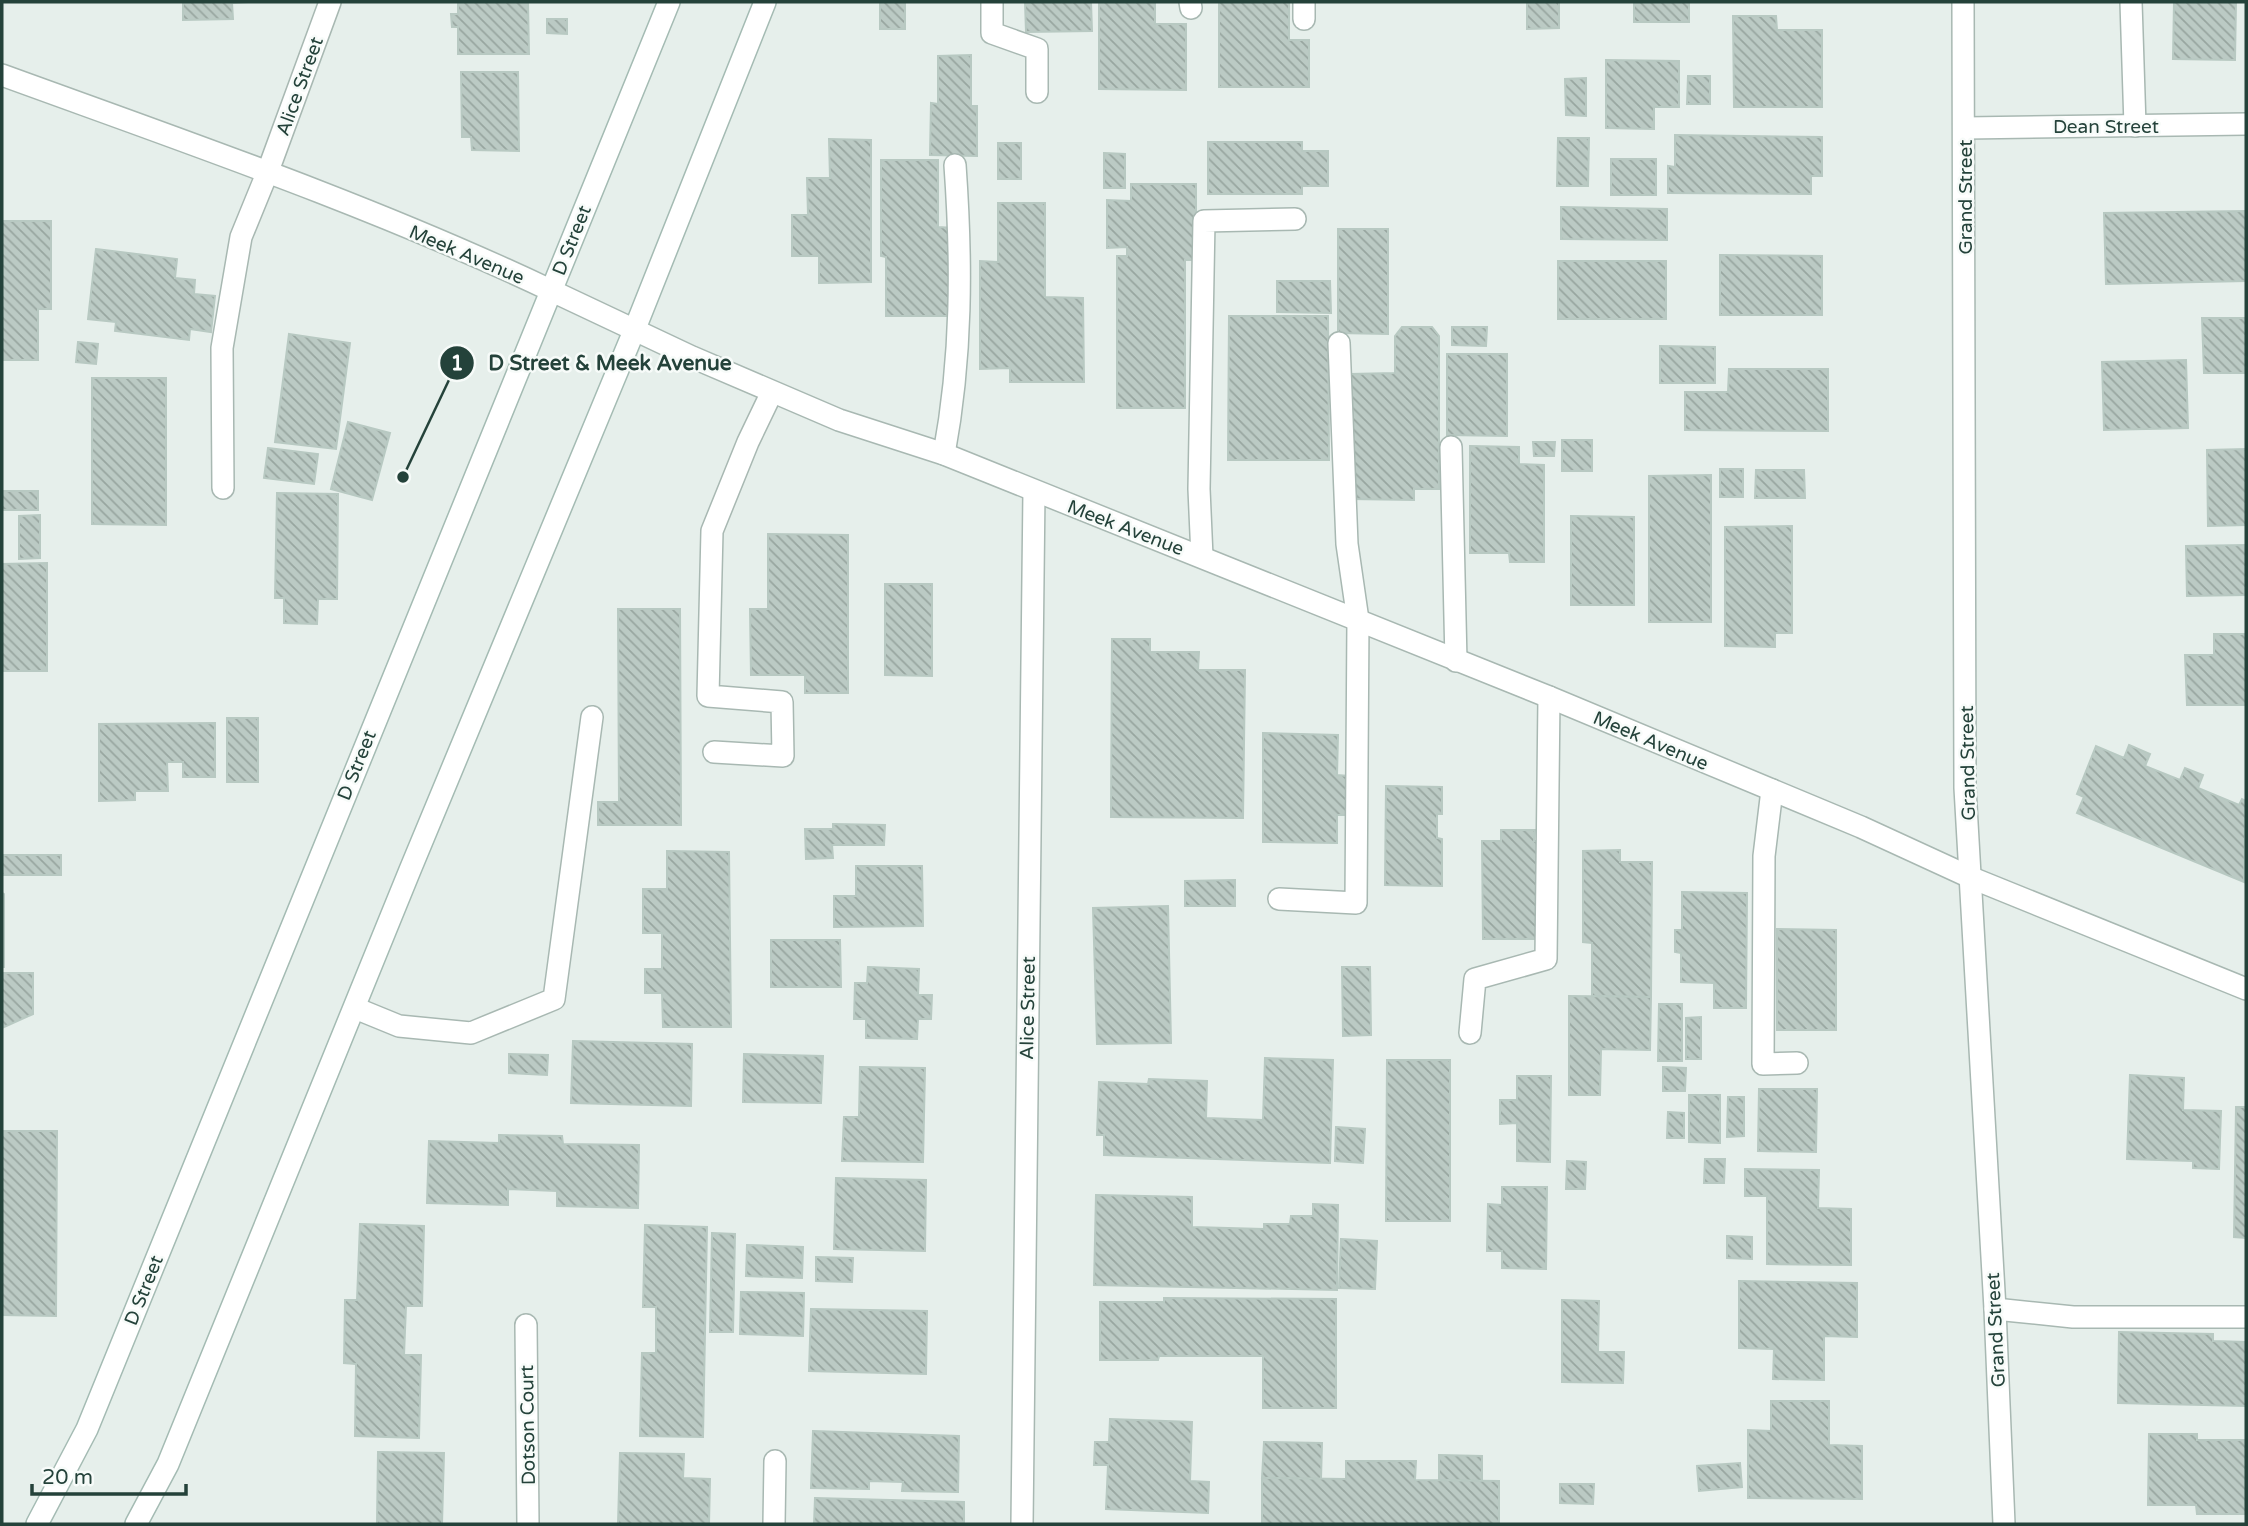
<svg xmlns="http://www.w3.org/2000/svg" width="2248" height="1526" font-family="'Varela Round',sans-serif">
<style>
.building{fill:url(#building-back-hatch);stroke:#b8c9c2;stroke-width:2}
.lines{fill:none;stroke-linecap:round;stroke-linejoin:round}
.service-casing{stroke:#a8b8b2;stroke-width:24}
.minor-casing{stroke:#a8b8b2;stroke-width:24}
.tertiary-casing{stroke:#a8b8b2;stroke-width:24}
.secondary-casing{stroke:#a4bbb3;stroke-width:24}
.service{stroke:#fff;stroke-width:21}
.minor{stroke:#fff;stroke-width:21}
.tertiary{stroke:#fff;stroke-width:21}
.secondary{stroke:#fff;stroke-width:21}
.labels{text-anchor:middle;stroke-width:5;stroke-linejoin:round;paint-order:stroke}
.street-label{font-size:19px;fill:#24423a;stroke:#f7fbf9}
.leader{fill:none;stroke:#24423a;stroke-width:2.5}
.callout-dot{fill:#24423a;stroke:#f7fbf9;stroke-width:2.5}
.mark-label{font-size:21px;text-anchor:middle;font-weight:bold;fill:#fff}
.callout-label{font-size:21px;text-anchor:middle;font-weight:bold;fill:#24423a;stroke:#f7fbf9;stroke-width:5;stroke-linejoin:round;paint-order:stroke}
</style>
<defs>
<pattern id="building-back-hatch" width="6" height="6" patternUnits="userSpaceOnUse" patternTransform="scale(1.75)"><rect width="6" height="6" fill="#bbcac4"/><path d="M-1 5l2 2M0 0l6 6M5-1l2 2" fill="none" stroke="#98a6a0"/></pattern>
</defs>
<rect width="100%" height="100%" fill="#e6efeb"/>
<g class="building">
<polygon points="183,2 248,2 232,3 233,19 183,20"/>
<polygon points="458,2 528,2 529,54 458,54 458,27 452,27 451,14 458,14"/>
<rect x="880" y="2" width="25" height="27"/>
<polygon points="1025,2 1091,2 1092,31 1026,32"/>
<polygon points="1099,2 1155,2 1155,24 1186,24 1186,90 1099,89"/>
<polygon points="1219,2 1289,2 1289,40 1309,40 1309,87 1219,87"/>
<polygon points="1527,2 1559,2 1559,28 1527,29"/>
<rect x="1634" y="2" width="55" height="20"/>
<polygon points="2174,2 2236,2 2235,60 2173,59"/>
<polygon points="1733,16 1776,16 1777,30 1822,30 1822,107 1734,107"/>
<polygon points="547,19 567,19 567,34 547,33"/>
<polygon points="971,55 971,106 977,106 977,156 930,155 931,103 938,104 938,56"/>
<polygon points="1606,60 1679,61 1679,107 1654,107 1654,129 1606,128"/>
<polygon points="461,72 518,72 519,151 472,150 471,137 462,137"/>
<polygon points="1688,76 1710,76 1710,104 1687,104"/>
<polygon points="1586,78 1586,116 1566,115 1565,79"/>
<polygon points="1675,135 1822,137 1822,176 1811,176 1811,194 1668,193 1668,166 1675,167"/>
<polygon points="1558,138 1589,138 1588,186 1557,186"/>
<polygon points="829,139 871,140 871,282 819,283 819,256 792,256 792,215 808,215 807,178 830,178"/>
<polygon points="1208,142 1302,142 1302,151 1328,151 1328,186 1302,186 1302,194 1208,194"/>
<rect x="998" y="143" width="23" height="36"/>
<polygon points="1104,153 1125,154 1125,188 1104,188"/>
<rect x="1611" y="159" width="45" height="36"/>
<polygon points="881,160 938,160 938,227 954,228 954,316 886,316 886,257 881,256"/>
<polygon points="1131,184 1196,184 1196,260 1185,260 1185,408 1117,408 1117,256 1127,256 1127,247 1107,248 1107,200 1131,201"/>
<polygon points="998,203 1045,203 1045,297 1083,298 1084,382 1010,382 1010,368 980,369 980,261 998,262"/>
<polygon points="1561,207 1667,209 1667,240 1561,239"/>
<polygon points="2246,211 2246,281 2106,284 2104,213"/>
<polygon points="2,221 51,221 51,309 38,309 38,360 2,360"/>
<polygon points="1338,229 1388,229 1388,334 1338,333"/>
<polygon points="96,249 177,259 175,278 195,280 194,294 215,296 211,332 190,329 189,340 115,331 116,322 88,319"/>
<polygon points="1720,255 1822,256 1822,315 1720,315"/>
<rect x="1558" y="261" width="108" height="58"/>
<polygon points="1277,281 1330,281 1331,313 1277,312"/>
<polygon points="1229,316 1328,316 1329,460 1228,460"/>
<polygon points="2202,318 2246,318 2246,373 2204,373"/>
<polygon points="1402,327 1432,327 1439,336 1439,489 1414,489 1414,500 1351,499 1351,374 1395,373 1395,336"/>
<polygon points="1452,327 1487,327 1486,346 1452,345"/>
<polygon points="289,334 350,343 336,449 275,442"/>
<polygon points="78,342 98,344 96,364 76,362"/>
<polygon points="1660,346 1715,347 1715,383 1660,383"/>
<polygon points="1447,354 1507,354 1507,436 1447,435"/>
<polygon points="2186,360 2188,428 2104,430 2102,362"/>
<polygon points="1729,369 1828,369 1828,431 1685,430 1685,392 1728,392"/>
<polygon points="92,378 166,378 166,525 92,524"/>
<polygon points="348,422 390,433 372,500 331,489"/>
<rect x="1562" y="440" width="30" height="31"/>
<polygon points="1533,442 1555,442 1554,456 1534,456"/>
<polygon points="1470,446 1519,447 1519,464 1544,465 1544,562 1510,562 1509,553 1470,553"/>
<polygon points="268,448 318,454 314,484 264,478"/>
<polygon points="2246,449 2246,525 2208,526 2207,450"/>
<rect x="1720" y="469" width="23" height="28"/>
<polygon points="1756,470 1804,470 1805,498 1755,498"/>
<polygon points="1711,475 1711,622 1649,622 1649,476"/>
<rect x="2" y="491" width="36" height="19"/>
<polygon points="277,493 338,494 337,599 318,599 317,624 284,623 284,598 275,598"/>
<polygon points="40,515 40,558 19,559 19,516"/>
<polygon points="1571,516 1634,517 1634,605 1571,605"/>
<polygon points="1792,526 1792,633 1775,633 1775,647 1725,646 1725,527"/>
<polygon points="768,534 848,535 848,693 805,693 805,675 751,675 750,609 768,609"/>
<polygon points="2246,545 2246,595 2187,596 2186,546"/>
<polygon points="47,563 47,671 2,671 2,564"/>
<polygon points="885,584 932,584 932,676 885,675"/>
<polygon points="618,609 680,609 681,825 598,825 598,802 619,802"/>
<polygon points="2214,634 2246,634 2246,705 2187,705 2185,655 2214,655"/>
<polygon points="1112,639 1150,639 1150,652 1199,652 1198,670 1245,670 1243,818 1111,817"/>
<rect x="227" y="718" width="31" height="64"/>
<polygon points="215,723 215,777 183,777 183,762 167,762 168,791 135,791 135,800 99,801 99,724"/>
<polygon points="1263,733 1338,735 1337,775 1348,776 1347,815 1337,815 1337,843 1263,842"/>
<polygon points="2129,745 2150,754 2145,766 2180,780 2185,768 2203,775 2198,788 2239,805 2242,799 2246,801 2244,882 2077,813 2084,797 2077,794 2096,746 2124,758"/>
<polygon points="1386,786 1442,787 1442,814 1437,814 1437,838 1442,839 1442,886 1385,885"/>
<polygon points="833,824 885,825 884,845 832,845 833,858 806,859 805,829 833,829"/>
<polygon points="1501,830 1535,830 1534,841 1540,841 1541,939 1483,939 1482,841 1501,841"/>
<polygon points="1620,850 1620,862 1652,862 1651,997 1592,996 1592,943 1583,942 1583,851"/>
<polygon points="667,851 729,852 731,1027 663,1027 662,993 645,993 645,969 662,969 662,933 643,933 643,889 667,889"/>
<rect x="2" y="855" width="59" height="20"/>
<polygon points="856,866 922,866 923,926 834,927 834,896 856,896"/>
<polygon points="1235,880 1235,906 1185,906 1185,881"/>
<polygon points="1682,892 1747,893 1746,1008 1714,1008 1714,983 1681,982 1681,953 1675,952 1675,930 1682,930"/>
<polygon points="2,893 4,894 4,967 2,967"/>
<polygon points="1168,906 1171,1043 1097,1044 1093,908"/>
<polygon points="1777,929 1836,930 1836,1030 1777,1030"/>
<polygon points="771,940 840,940 841,987 771,987"/>
<polygon points="868,967 919,969 918,995 932,995 931,1019 918,1019 917,1039 866,1038 866,1019 854,1019 855,983 867,983"/>
<polygon points="1342,967 1370,967 1371,1035 1343,1036"/>
<polygon points="2,973 33,973 33,1014 2,1028"/>
<polygon points="1569,996 1651,997 1650,1050 1601,1049 1600,1095 1569,1095"/>
<polygon points="1659,1004 1682,1004 1682,1061 1658,1061"/>
<polygon points="1701,1017 1701,1059 1686,1059 1686,1018"/>
<polygon points="573,1041 692,1044 691,1106 571,1103"/>
<polygon points="509,1054 548,1055 547,1075 509,1073"/>
<polygon points="744,1054 823,1056 821,1103 743,1102"/>
<polygon points="1265,1058 1333,1060 1330,1163 1104,1155 1104,1135 1097,1135 1099,1082 1148,1084 1149,1079 1207,1081 1206,1118 1263,1120"/>
<polygon points="1387,1060 1450,1060 1450,1221 1386,1221"/>
<polygon points="860,1067 925,1068 923,1162 842,1161 844,1117 859,1117"/>
<polygon points="1663,1067 1686,1068 1685,1091 1663,1091"/>
<polygon points="2130,1075 2184,1078 2183,1110 2221,1111 2219,1169 2193,1168 2193,1161 2127,1159"/>
<polygon points="1517,1076 1551,1076 1550,1162 1517,1161 1517,1123 1500,1124 1500,1100 1517,1100"/>
<polygon points="1759,1089 1817,1089 1816,1152 1758,1151"/>
<polygon points="1689,1095 1720,1095 1720,1143 1689,1142"/>
<polygon points="1728,1097 1744,1097 1744,1136 1727,1137"/>
<polygon points="2236,1107 2246,1107 2246,1238 2234,1237"/>
<polygon points="1668,1112 1684,1113 1684,1138 1667,1138"/>
<polygon points="1336,1127 1365,1129 1363,1163 1335,1161"/>
<polygon points="2,1131 57,1131 56,1316 2,1315"/>
<polygon points="499,1135 562,1136 563,1144 639,1145 638,1208 557,1206 557,1191 508,1189 508,1205 427,1203 429,1141 499,1143"/>
<polygon points="1705,1159 1725,1159 1724,1183 1704,1183"/>
<polygon points="1567,1161 1586,1162 1585,1189 1566,1189"/>
<polygon points="1745,1169 1819,1170 1818,1208 1851,1209 1851,1265 1767,1264 1767,1196 1745,1196"/>
<polygon points="836,1178 926,1180 925,1251 834,1249"/>
<polygon points="1502,1187 1547,1187 1546,1269 1502,1268 1502,1251 1487,1251 1488,1204 1502,1205"/>
<polygon points="1096,1195 1192,1197 1192,1227 1264,1229 1264,1224 1290,1224 1291,1216 1313,1216 1313,1204 1338,1205 1337,1290 1094,1285"/>
<polygon points="360,1224 424,1226 422,1306 406,1306 404,1355 421,1355 419,1438 355,1436 356,1364 344,1363 345,1300 357,1300"/>
<polygon points="645,1225 707,1227 703,1437 640,1436 642,1353 656,1353 656,1307 643,1307"/>
<polygon points="712,1233 735,1234 733,1332 710,1332"/>
<polygon points="1727,1236 1752,1237 1752,1259 1727,1258"/>
<polygon points="1341,1239 1377,1241 1375,1289 1339,1288"/>
<polygon points="747,1245 803,1247 802,1278 746,1276"/>
<polygon points="816,1257 853,1258 852,1282 816,1281"/>
<polygon points="1739,1281 1857,1283 1857,1337 1824,1336 1824,1380 1773,1379 1774,1349 1739,1348"/>
<polygon points="741,1292 804,1293 803,1336 740,1334"/>
<polygon points="1164,1298 1336,1299 1336,1408 1263,1408 1263,1356 1159,1356 1158,1360 1100,1360 1100,1302 1164,1302"/>
<polygon points="1562,1300 1599,1301 1598,1352 1624,1352 1623,1383 1562,1382"/>
<polygon points="811,1309 927,1311 926,1374 809,1371"/>
<polygon points="2119,1332 2213,1334 2213,1341 2246,1342 2246,1406 2118,1403"/>
<polygon points="1771,1401 1829,1401 1829,1445 1862,1446 1862,1499 1748,1498 1748,1430 1771,1431"/>
<polygon points="1110,1419 1192,1422 1190,1481 1209,1482 1208,1513 1106,1509 1108,1465 1094,1465 1095,1442 1109,1442"/>
<polygon points="813,1431 959,1436 958,1492 902,1491 903,1482 869,1481 869,1489 811,1488"/>
<polygon points="2149,1434 2197,1434 2197,1440 2246,1440 2246,1514 2197,1514 2196,1505 2148,1505"/>
<polygon points="1264,1442 1322,1443 1321,1479 1262,1478"/>
<polygon points="378,1452 444,1453 442,1524 377,1524"/>
<polygon points="620,1453 684,1454 683,1478 710,1479 709,1524 618,1524"/>
<polygon points="1439,1455 1482,1456 1482,1481 1439,1480"/>
<polygon points="1346,1461 1416,1461 1415,1480 1499,1481 1499,1524 1262,1524 1262,1478 1346,1479"/>
<polygon points="1740,1463 1742,1487 1699,1491 1697,1466"/>
<polygon points="1560,1484 1594,1484 1593,1504 1560,1503"/>
<polygon points="815,1498 964,1502 964,1524 814,1524"/>
</g>
<g class="lines">
<defs>
<g id="service">
<polyline points="992,2 992,33 1037,49 1037,92"/>
<polyline points="1190,2 1191,8"/>
<polyline points="1304,2 1304,19"/>
<polyline points="2131,2 2135,126"/>
<polyline points="1451,447 1456,661"/>
<path d="M944,454C962,357 962,263 955,165"/>
<polyline points="223,488 222,348 241,237 268,171"/>
<polyline points="1202,557 1199,489 1204,221 1295,219"/>
<polyline points="714,752 783,756 782,702 708,696 712,531 748,442 772,392"/>
<polyline points="1772,790 1764,856 1763,1064 1797,1063"/>
<polyline points="1279,899 1356,903 1358,620 1347,544 1339,343"/>
<polyline points="355,1008 399,1026 471,1033 554,999 592,717"/>
<polyline points="1470,1033 1475,979 1546,959 1549,697"/>
<polyline points="1995,1309 2073,1317 2246,1317"/>
<polyline points="774,1524 775,1461"/>
</g>
<g id="minor">
<path d="M2,75C186,142 373,206 550,290"/>
<polyline points="1966,128 2246,124"/>
<polyline points="268,171 330,2"/>
<polyline points="526,1325 528,1524"/>
<polyline points="1022,1524 1034,491"/>
</g>
<g id="tertiary">
<polyline points="1963,2 1965,788 1995,1309 2004,1524"/>
<polyline points="550,290 692,357 839,420 944,454 1549,697 1861,827 1972,878 2246,989"/>
</g>
<g id="secondary">
<polyline points="37,1524 87,1429 669,2"/>
<polyline points="136,1524 168,1464 410,870 634,331 765,2"/>
</g>
</defs>
<use href="#service" class="service-casing"/>
<use href="#minor" class="minor-casing"/>
<use href="#tertiary" class="tertiary-casing"/>
<use href="#secondary" class="secondary-casing"/>
<use href="#service" class="service"/>
<use href="#minor" class="minor"/>
<use href="#tertiary" class="tertiary"/>
<use href="#secondary" class="secondary"/>
</g>
<g class="labels">
<g class="street-label">
<text transform="translate(299 86) rotate(-70)" y="7">Alice Street</text>
<text x="2106" y="133">Dean Street</text>
<text transform="translate(1965 197) rotate(-90)" y="7">Grand Street</text>
<text transform="translate(571 240) rotate(-68)" y="7">D Street</text>
<text transform="translate(467 254) rotate(23)" y="7">Meek Avenue</text>
<text transform="translate(1126 527) rotate(21)" y="7">Meek Avenue</text>
<text transform="translate(1651 740) rotate(23)" y="7">Meek Avenue</text>
<text transform="translate(1967 763) rotate(-91)" y="7">Grand Street</text>
<text transform="translate(356 765) rotate(-68)" y="7">D Street</text>
<text transform="translate(1027 1008) rotate(-89)" y="7">Alice Street</text>
<text transform="translate(143 1290) rotate(-68)" y="7">D Street</text>
<text transform="translate(1995 1330) rotate(-93)" y="7">Grand Street</text>
<text transform="translate(527 1425) rotate(-91)" y="7">Dotson Court</text>
</g>
</g>
<path class="leader" d="M403 477L457 363"/>
<g class="callout-dot">
<circle cx="403" cy="477" r="7"/>
<circle cx="457" cy="363" r="18"/>
</g>
<g class="mark-label">
<text x="457" y="370">1</text>
</g>
<g class="callout-label">
<text x="610" y="370">D Street &amp; Meek Avenue</text>
</g>
<rect width="2248" height="1526" fill="none" stroke="#24423a" stroke-width="7"/>
<path d="M32 1484v10h154v-10" fill="none" stroke="#24423a" stroke-width="3.5"/>
<text x="42" y="1484" font-size="21" fill="#24423a" stroke="#f7fbf9" stroke-width="5" paint-order="stroke">20 m</text>
</svg>
